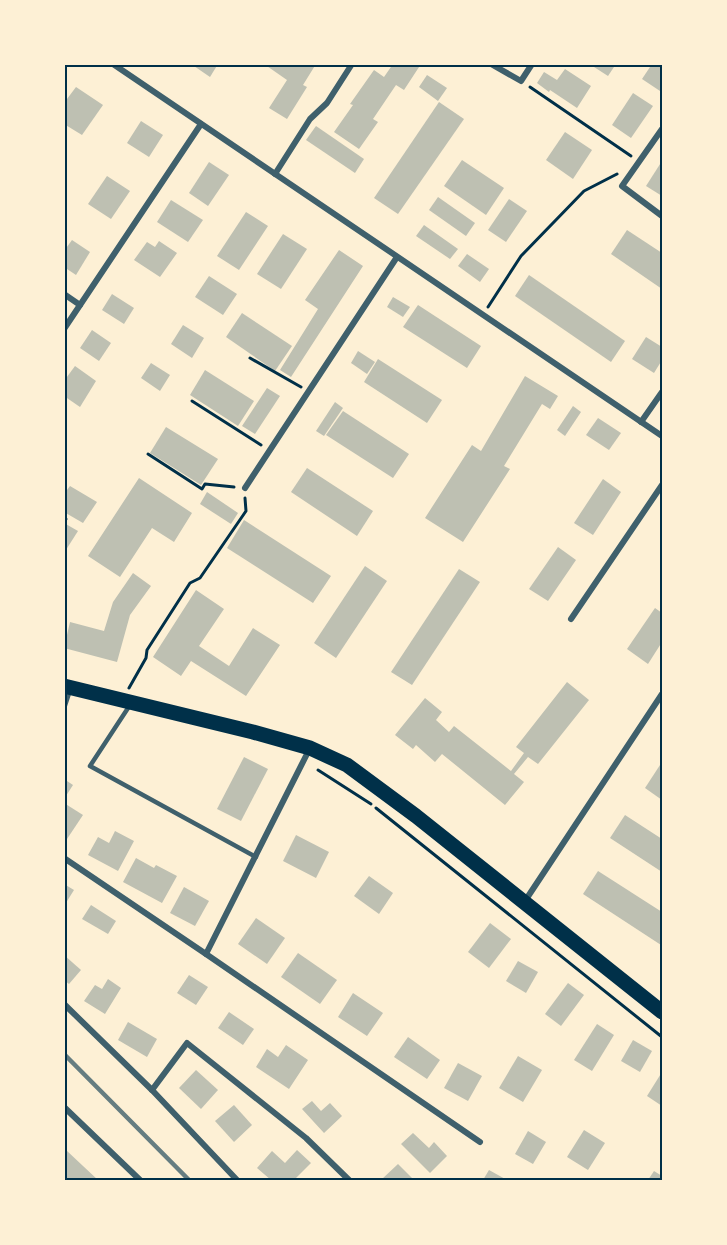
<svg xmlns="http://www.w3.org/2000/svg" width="727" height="1245" font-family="Poppins,sans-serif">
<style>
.building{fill:#bec0b2}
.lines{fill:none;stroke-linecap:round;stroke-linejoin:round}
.path{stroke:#003049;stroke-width:3}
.service{stroke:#3f606c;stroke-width:4.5}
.minor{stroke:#3f606c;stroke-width:6}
.primary{stroke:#003049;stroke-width:15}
.rail{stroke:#657d81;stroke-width:4.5}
.neatline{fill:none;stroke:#003049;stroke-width:2}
</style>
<rect width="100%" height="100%" fill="#fdf0d5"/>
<g class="building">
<polygon points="191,64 218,64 210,77"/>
<polygon points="264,64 316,64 303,85 307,87 287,119 269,108 287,80"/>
<polygon points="393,64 421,64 404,90 396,85 373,119 378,122 359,149 334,132 353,105 350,104 374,70 384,77"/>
<polygon points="595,64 616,64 608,76 594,67"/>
<polygon points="652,64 662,64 662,87 660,91 642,79"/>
<polygon points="565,69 591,86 577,108 550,90 549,92 537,83 544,72 557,80"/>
<polygon points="427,75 447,88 438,101 419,87"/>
<polygon points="76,87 103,105 82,135 64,124 64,103"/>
<polygon points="633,93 653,106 631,138 612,125"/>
<polygon points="439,102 464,119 398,214 374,198"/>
<polygon points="141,121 163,135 149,157 127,143"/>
<polygon points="316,126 364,159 355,173 306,140"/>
<polygon points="565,132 592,150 573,179 546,160"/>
<polygon points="462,160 504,188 486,215 444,186"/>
<polygon points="662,161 662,196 646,186"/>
<polygon points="209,162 229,175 208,206 189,193"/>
<polygon points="107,176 130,191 111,219 88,204"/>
<polygon points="438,197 475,223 466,236 429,210"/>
<polygon points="509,199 527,211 506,242 488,230"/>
<polygon points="171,200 203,220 188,242 157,222"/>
<polygon points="246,212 268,226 239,270 217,256"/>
<polygon points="424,225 458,249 450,259 416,236"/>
<polygon points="627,230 662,253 662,289 611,254"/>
<polygon points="283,234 307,249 281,289 257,274"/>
<polygon points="72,240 90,252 76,275 64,267 64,251"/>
<polygon points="159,241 177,253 160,277 134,260 147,242 155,247"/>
<polygon points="339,250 363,266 291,377 280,370 318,309 305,300"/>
<polygon points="467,254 489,269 480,282 458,266"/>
<polygon points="529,275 625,341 611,362 515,296"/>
<polygon points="209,276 237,294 223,315 195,297"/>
<polygon points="112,294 134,308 124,324 102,310"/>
<polygon points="393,297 410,307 403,317 387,307"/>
<polygon points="418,305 481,346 467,368 403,327"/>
<polygon points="242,313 292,346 275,371 226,337"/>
<polygon points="183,325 204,338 192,358 171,344"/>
<polygon points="92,330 111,343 99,361 80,348"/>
<polygon points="646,337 662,347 662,360 654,373 632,359"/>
<polygon points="358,351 375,362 367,374 351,363"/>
<polygon points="378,359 442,400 427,423 364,382"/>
<polygon points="151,363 170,375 160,391 141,378"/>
<polygon points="75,366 96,381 80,407 64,396 64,381"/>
<polygon points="205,370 254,401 238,426 190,395"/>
<polygon points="525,376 558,396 550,409 542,404 504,466 510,469 463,542 425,518 472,445 481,451"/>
<polygon points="267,388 280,396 255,434 242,426"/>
<polygon points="335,402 343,408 324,436 316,431"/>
<polygon points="573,406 581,412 565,436 557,430"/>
<polygon points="343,411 409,454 393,478 326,435"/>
<polygon points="598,418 621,433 609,450 586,435"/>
<polygon points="166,427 218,459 201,485 150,453"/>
<polygon points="307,468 373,511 357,536 291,492"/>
<polygon points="139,478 192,513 174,542 152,528 120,577 88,556"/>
<polygon points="603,479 621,492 593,535 574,523"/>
<polygon points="70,486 97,502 83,523 64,512 64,494"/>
<polygon points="207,492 238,513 231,524 200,504"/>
<polygon points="244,520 331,576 313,603 227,548"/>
<polygon points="64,523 78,531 64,553"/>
<polygon points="558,547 576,560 548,601 529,589"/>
<polygon points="365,566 387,581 336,658 314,643"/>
<polygon points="459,569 480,582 412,685 391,672"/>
<polygon points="133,573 151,586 130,615 117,662 64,648 70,622 104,631 113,602"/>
<polygon points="196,590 224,609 199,646 229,666 253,628 280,645 246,696 191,661 181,676 153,657"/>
<polygon points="655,608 662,613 662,642 648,664 627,649"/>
<polygon points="567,682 589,700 538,764 528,757 514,774 524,782 505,805 442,754 435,762 416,745 413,749 395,735 425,698 442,712 436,720 449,732 454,726 511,771 524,753 516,747"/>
<polygon points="244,757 268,769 241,821 217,809"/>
<polygon points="660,765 662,766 662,800 645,788"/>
<polygon points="64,779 73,785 64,799"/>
<polygon points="64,803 83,815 67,839 64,838"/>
<polygon points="625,815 662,839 662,872 610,838"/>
<polygon points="115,831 134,841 118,871 88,855 98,837 109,843"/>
<polygon points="296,835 329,852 316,878 283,861"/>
<polygon points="136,858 154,868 156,865 177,876 162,903 123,882"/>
<polygon points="598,871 662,912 661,945 583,894"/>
<polygon points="369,876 393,893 379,914 354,896"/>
<polygon points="64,884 74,890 64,906"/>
<polygon points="184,887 209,901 195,926 170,913"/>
<polygon points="91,905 116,921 108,934 82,919"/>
<polygon points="256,918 285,938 267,964 238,944"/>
<polygon points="490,923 511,939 489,968 468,952"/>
<polygon points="298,953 337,980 320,1004 281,977"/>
<polygon points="64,955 81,970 69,984 64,980"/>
<polygon points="518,961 538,972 526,993 506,981"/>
<polygon points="189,975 208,987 196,1005 177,993"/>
<polygon points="108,979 121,988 105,1014 84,1001 95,985 102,989"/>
<polygon points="568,983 584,995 561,1026 545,1014"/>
<polygon points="353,993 383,1013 367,1036 338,1017"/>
<polygon points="229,1012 254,1029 243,1045 218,1028"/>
<polygon points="128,1022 157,1039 147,1057 118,1040"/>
<polygon points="597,1024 614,1035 592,1071 574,1060"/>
<polygon points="408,1037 440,1060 427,1079 394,1057"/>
<polygon points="633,1040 652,1051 640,1072 621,1061"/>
<polygon points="286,1045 308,1060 289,1089 256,1067 267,1049 278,1057"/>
<polygon points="518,1056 542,1070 523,1102 499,1088"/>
<polygon points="458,1063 482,1076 468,1101 444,1088"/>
<polygon points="196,1070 218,1090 201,1109 179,1088"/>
<polygon points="662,1072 662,1106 647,1096"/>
<polygon points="312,1101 321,1111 330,1103 342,1116 324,1133 302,1109"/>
<polygon points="234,1105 252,1125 234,1142 215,1121"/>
<polygon points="584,1130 605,1143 588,1170 567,1157"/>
<polygon points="528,1131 546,1142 533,1164 515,1154"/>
<polygon points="413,1133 429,1148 434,1142 447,1156 430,1173 401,1144"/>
<polygon points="66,1150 83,1166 98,1180 67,1180 64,1178 64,1152"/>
<polygon points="297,1150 311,1163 294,1180 271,1180 257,1168 272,1151 285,1163"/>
<polygon points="398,1164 414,1180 381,1180"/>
<polygon points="489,1170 507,1180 483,1180"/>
<polygon points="654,1171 662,1176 662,1180 648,1180"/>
</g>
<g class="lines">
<g class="path">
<polyline points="530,87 631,156"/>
<polyline points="488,307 521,256 584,191 617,174"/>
<polyline points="250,358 301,387"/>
<polyline points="192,401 261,445"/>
<polyline points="148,454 202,489 205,484 234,487"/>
<polyline points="64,518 66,519"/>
<polyline points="129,688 146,658 147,650 190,583 200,578 246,511 245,498"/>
<polyline points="318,770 371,804"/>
<polyline points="376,808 662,1037"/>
</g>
<polyline class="service" points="130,705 90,766 256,857"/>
<g class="minor">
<polyline points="113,64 662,436"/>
<polyline points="491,64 521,81 532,64"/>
<polyline points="662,129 622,186 662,216"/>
<polyline points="275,174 310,119 327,103 352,64"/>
<polyline points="64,294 80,305"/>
<polyline points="64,329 201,124"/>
<polyline points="641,422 662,392"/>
<polyline points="245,488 397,257"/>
<polyline points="571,619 662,485"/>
<polyline points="64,706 70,688"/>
<polyline points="310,748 206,954 480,1142"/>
<polyline points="64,858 206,954"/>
<polyline points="525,901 662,694"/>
<polyline points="64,1004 152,1090 237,1180"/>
<polyline points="152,1090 187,1043 306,1138 349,1180"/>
<polyline points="64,1107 140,1180"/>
</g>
<polyline class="primary" points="64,686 253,732 310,748 347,765 416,816 662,1012"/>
<polyline class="rail" points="64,1054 189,1180"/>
</g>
<rect width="727" height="1245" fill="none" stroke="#fdf0d5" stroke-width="132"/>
<rect x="66" y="66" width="595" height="1113" class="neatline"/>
</svg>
